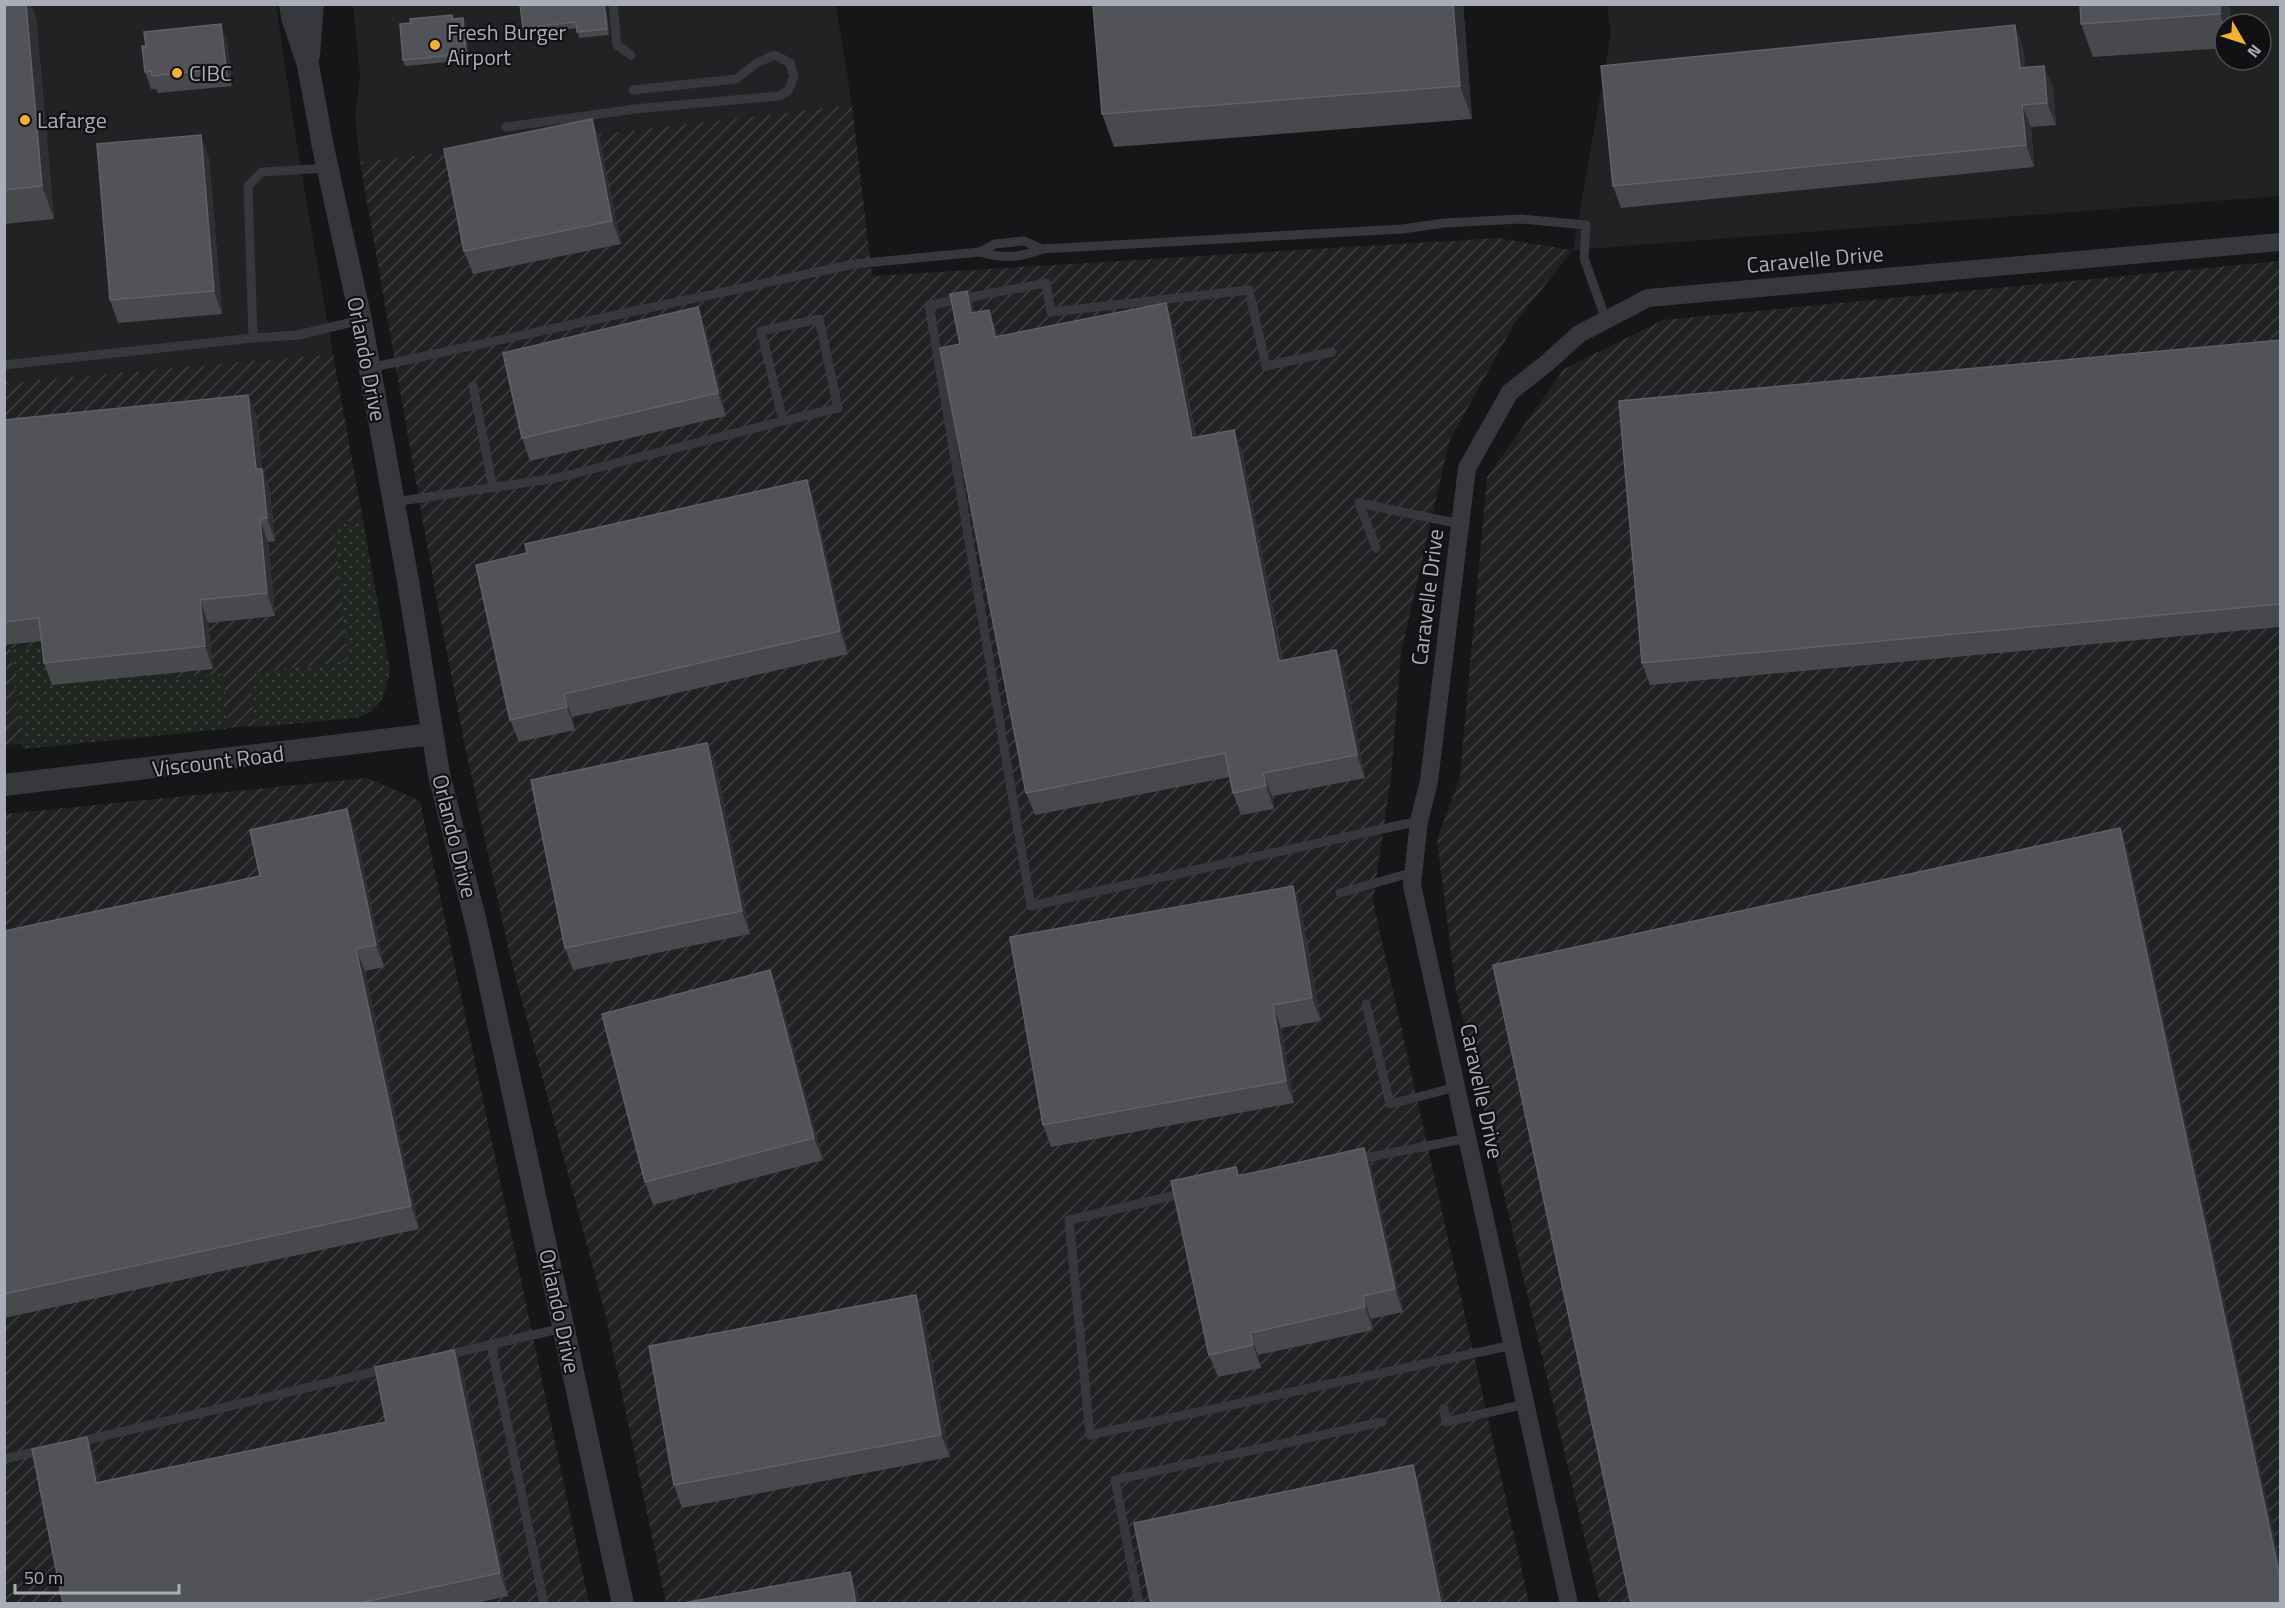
<svg xmlns="http://www.w3.org/2000/svg" width="2285" height="1608" font-family="'Titillium Web',sans-serif">
<style>
.built{fill:#222225;fill-rule:evenodd}
.industrial{fill:url(#industrial-furrows)}
.grass{fill:url(#grass-dots)}
.lines{fill:none;stroke-linecap:round;stroke-linejoin:round}
.service{stroke:#37383d;stroke-width:9}
.minor{stroke:#37383d;stroke-width:18}
.tertiary{stroke:#37383d;stroke-width:22}
.wall{fill:#47494d}
.shaded-wall{fill:#2f3033}
.building{fill:#525359;stroke:#5f6168;stroke-width:1.5}
.poi-dot{fill:#f2b134;stroke:#111113;stroke-width:2}
.labels{text-anchor:middle;stroke-width:4.5;stroke-linejoin:round;paint-order:stroke}
.poi-label{font-size:22px;fill:#a8adb8;stroke:#111113;text-anchor:start}
.street-label{font-size:22px;fill:#a8adb8;stroke:#111113}
</style>
<defs>
<pattern id="industrial-furrows" width="10" height="10" patternUnits="userSpaceOnUse" patternTransform="scale(1.5)"><rect width="10" height="10" fill="#222225"/><path d="M-1 1l2-2M0 10L10 0M9 11l2-2" fill="none" stroke="#3f3f43"/></pattern>
<pattern id="grass-dots" width="8" height="8" patternUnits="userSpaceOnUse" patternTransform="scale(1.5)"><rect width="8" height="8" fill="#1e261f"/><path d="M2 2h.1M6 6h.1" fill="none" stroke="#3c433d" stroke-width="1.8" stroke-linecap="round"/></pattern>
</defs>
<rect width="100%" height="100%" fill="#161618"/>
<g class="built">
<polygon points="5,5 276,5 298,152 333,354 5,383"/>
<polygon points="353,5 836,5 852,105 360,162 355,119 360,74"/>
<path d="M1607,5H2280V196L1573,250L1611,33ZM2225,24H2261V60H2225Z"/>
</g>
<g class="industrial">
<polygon points="852,105 872,276 1498,238 1573,250 1514,324 1449,442 1401,653 1391,777 1373,901 1529,1603 666,1603 605,1313 509,952 464,741 436,596 360,162"/>
<polygon points="2280,261 2280,1603 1600,1603 1456,991 1437,840 1460,777 1487,477 1564,369 1663,320"/>
<polygon points="333,354 389,665 389,677 382,699 376,707 370,712 355,718 5,745 5,383"/>
<polygon points="367,778 420,801 589,1603 5,1604 5,814"/>
</g>
<g class="grass">
<path d="M349,521L362,522L389,665C389,689 380,711 355,718L258,727C252,712 248,688 255,673L348,661L335,535L341,523Z"/>
<polygon points="41,646 42,650 61,648 65,684 167,675 171,678 223,674 228,717 226,729 23,749 10,648"/>
</g>
<g class="lines">
<g class="service">
<polyline points="613,4 617,45 631,55"/>
<polyline points="506,127 635,109 779,96 788,91 794,76 790,63 775,55 758,62 736,79 633,90"/>
<polyline points="327,168 262,172 248,186 253,338 298,335 361,320"/>
<polyline points="980,252 995,244 1024,241 1042,249"/>
<polyline points="1332,352 1266,366 1249,290 1051,312 1046,283 929,305 1031,906 1419,821"/>
<polyline points="4,365 253,338"/>
<path d="M369,368L854,264L980,252C1002,259 1021,258 1042,249L1402,229L1444,223L1521,219L1586,225L1584,258L1606,320"/>
<polyline points="473,386 493,488"/>
<polyline points="394,502 557,478 783,421 761,331 819,319 838,408 783,421"/>
<polyline points="1376,548 1359,503 1460,524"/>
<polyline points="1340,893 1414,872"/>
<polyline points="1366,1004 1390,1104 1457,1087"/>
<polyline points="1355,1160 1468,1138"/>
<polyline points="1185,1193 1069,1220 1090,1435 1513,1345"/>
<polyline points="491,1344 544,1604"/>
<polyline points="446,1355 563,1328"/>
<polyline points="1444,1409 1446,1422 1526,1404"/>
<polyline points="78,1442 386,1369"/>
<polyline points="4,1459 44,1450"/>
<polyline points="1139,1604 1115,1480 1382,1422"/>
</g>
<polyline class="minor" points="1569,1604 1412,885 1419,821 1429,781 1467,468 1510,392 1547,363 1579,334 1648,298 2280,242"/>
<g class="tertiary">
<polyline points="290,4 292,17 308,65 323,147 361,320 408,581 439,774 478,931 623,1604"/>
<polyline points="309,55 313,4"/>
<polyline points="4,785 432,734"/>
</g>
</g>
<g class="wall">
<polygon points="4,4 36,17 54,219 4,224"/>
<polygon points="520,4 606,4 609,35 579,38 577,28 525,34 523,28"/>
<polygon points="1093,4 1463,4 1472,119 1114,147 1102,114"/>
<polygon points="2080,4 2229,4 2231,24 2225,24 2225,48 2093,57 2081,24"/>
<polygon points="452,15 453,19 466,23 469,60 405,66 403,60 411,23"/>
<polygon points="227,41 232,86 158,93 156,89 151,89 145,72"/>
<polygon points="2023,47 2025,67 2044,66 2053,88 2056,125 2031,127 2034,167 1621,208 1613,186"/>
<polygon points="592,119 600,141 621,244 473,274 464,251"/>
<polygon points="209,158 222,314 118,323 110,300"/>
<polygon points="967,291 975,313 998,333 998,337 1174,326 1196,437 1242,452 1283,660 1345,672 1365,778 1272,796 1274,809 1241,815 1233,793 1230,777 1035,815 1026,793 960,344"/>
<polygon points="706,330 726,416 530,461 522,438"/>
<polygon points="2280,340 2280,627 1650,685 1642,663"/>
<polygon points="248,395 257,417 262,469 270,491 275,541 268,542 275,616 208,623 213,669 52,685 44,663 42,641 4,645 4,420"/>
<polygon points="815,503 848,654 572,717 575,730 519,742 510,720"/>
<polygon points="707,743 716,765 750,934 573,970 565,948"/>
<polygon points="356,832 384,967 365,971 419,1229 4,1318 4,931 260,876"/>
<polygon points="1301,908 1321,1021 1281,1028 1294,1103 1051,1147 1043,1125"/>
<polygon points="779,993 823,1160 653,1205 645,1182"/>
<polygon points="1236,1167 1239,1176 1372,1170 1403,1312 1371,1319 1373,1330 1258,1355 1261,1368 1218,1377 1209,1355"/>
<polygon points="916,1295 924,1318 950,1457 682,1508 674,1485"/>
<polygon points="454,1350 463,1373 508,1596 472,1604 63,1604 87,1437 95,1460 99,1482 386,1422"/>
</g>
<g class="shaded-wall">
<polygon points="26,4 31,4 36,17 54,219 42,186"/>
<polygon points="604,4 606,4 609,35 607,29"/>
<polygon points="1453,4 1463,4 1472,119 1460,86"/>
<polygon points="2220,4 2229,4 2231,24 2225,24 2225,28 2220,14"/>
<polygon points="463,18 466,23 469,60 466,54"/>
<polygon points="221,24 227,41 232,86 226,68"/>
<polygon points="2015,25 2023,47 2028,90 2020,68"/>
<polygon points="2044,66 2053,88 2056,125 2047,103"/>
<polygon points="2022,105 2031,127 2034,167 2026,145"/>
<polygon points="592,119 600,141 621,244 612,221"/>
<polygon points="201,135 209,158 222,314 214,291"/>
<polygon points="967,291 975,314 971,313"/>
<polygon points="1166,303 1174,326 1200,460 1192,438"/>
<polygon points="698,307 706,330 726,416 718,393"/>
<polygon points="989,310 998,333 1003,360 995,337"/>
<polygon points="248,395 257,417 262,469 270,491 275,541 267,518 256,469"/>
<polygon points="1234,430 1242,452 1287,684 1279,661"/>
<polygon points="807,480 815,503 848,654 840,631"/>
<polygon points="260,519 268,542 275,616 267,593"/>
<polygon points="200,600 208,623 213,669 205,646"/>
<polygon points="1336,650 1345,672 1365,778 1357,755"/>
<polygon points="564,694 572,717 575,730 567,707"/>
<polygon points="707,743 716,765 750,934 742,911"/>
<polygon points="1263,773 1272,796 1274,809 1266,786"/>
<polygon points="347,809 356,832 384,967 376,945"/>
<polygon points="2120,828 2128,851 2280,1561 2280,1577"/>
<polygon points="1293,886 1301,908 1321,1021 1312,998"/>
<polygon points="356,949 365,971 419,1229 411,1206"/>
<polygon points="770,970 779,993 823,1160 814,1138"/>
<polygon points="1273,1005 1281,1028 1294,1103 1286,1081"/>
<polygon points="1364,1148 1372,1170 1403,1312 1395,1289"/>
<polygon points="916,1295 924,1318 950,1457 941,1435"/>
<polygon points="1363,1296 1371,1319 1373,1330 1365,1307"/>
<polygon points="1250,1333 1258,1355 1261,1368 1253,1345"/>
<polygon points="454,1350 463,1373 508,1596 500,1573"/>
<polygon points="87,1437 95,1460 104,1505 96,1483"/>
<polygon points="1413,1465 1421,1488 1445,1604 1441,1604"/>
<polygon points="850,1572 859,1595 860,1604 856,1604"/>
</g>
<g class="building">
<polygon points="4,4 26,4 42,186 4,190"/>
<polygon points="520,4 604,4 607,29 577,32 576,22 523,28"/>
<polygon points="1093,4 1453,4 1460,86 1102,114"/>
<polygon points="2080,4 2220,4 2220,14 2081,24"/>
<polygon points="452,15 452,19 463,18 466,54 403,60 400,24 411,23 410,19"/>
<polygon points="221,24 226,68 152,76 151,71 145,72 142,46 146,46 144,32"/>
<polygon points="2015,25 2020,68 2044,66 2047,103 2022,105 2026,145 1613,186 1601,66"/>
<polygon points="592,119 612,221 464,251 444,149"/>
<polygon points="201,135 214,291 110,300 97,144"/>
<polygon points="967,291 971,313 989,310 995,337 1166,303 1192,438 1234,430 1279,661 1336,650 1357,755 1263,773 1266,786 1233,793 1225,753 1026,793 940,348 960,344 950,294"/>
<polygon points="698,307 718,393 522,438 503,353"/>
<polygon points="2280,340 2280,604 1642,663 1619,401"/>
<polygon points="248,395 256,469 262,469 267,518 260,519 267,593 200,600 205,646 44,663 39,618 4,622 4,420"/>
<polygon points="807,480 840,631 564,694 567,707 510,720 476,565 527,553 525,544"/>
<polygon points="707,743 742,911 565,948 531,780"/>
<polygon points="347,809 376,945 356,949 411,1206 4,1294 4,931 260,876 250,830"/>
<polygon points="2120,828 2280,1577 2280,1604 1631,1604 1493,965"/>
<polygon points="1293,886 1312,998 1273,1005 1286,1081 1043,1125 1010,937"/>
<polygon points="770,970 814,1138 645,1182 602,1014"/>
<polygon points="1364,1148 1395,1289 1363,1296 1365,1307 1250,1333 1253,1345 1209,1355 1171,1181 1236,1167 1238,1176"/>
<polygon points="916,1295 941,1435 674,1485 649,1346"/>
<polygon points="454,1350 500,1573 355,1604 63,1604 32,1449 87,1437 96,1483 386,1422 375,1367"/>
<polygon points="1413,1465 1441,1604 1151,1604 1134,1523"/>
<polygon points="850,1572 856,1604 678,1604"/>
</g>
<g class="poi-dot">
<circle cx="435" cy="45" r="6"/>
<circle cx="177" cy="73" r="6"/>
<circle cx="25" cy="120" r="6"/>
</g>
<g class="labels">
<g class="poi-label">
<text x="447" y="40">Fresh Burger<tspan x="447" dy="25">Airport</tspan></text>
<text x="189" y="81">CIBC</text>
<text x="37" y="128">Lafarge</text>
</g>
<g class="street-label">
<text transform="translate(1815 259) rotate(-5)" y="8">Caravelle Drive</text>
<text transform="translate(367 359) rotate(79)" y="8">Orlando Drive</text>
<text transform="translate(1427 597) rotate(-83)" y="8">Caravelle Drive</text>
<text transform="translate(218 761) rotate(-7)" y="8">Viscount Road</text>
<text transform="translate(455 836) rotate(76)" y="8">Orlando Drive</text>
<text transform="translate(1482 1091) rotate(78)" y="8">Caravelle Drive</text>
<text transform="translate(560 1311) rotate(78)" y="8">Orlando Drive</text>
</g>
</g>
<rect width="2285" height="1608" fill="none" stroke="#a8adb8" stroke-width="12"/>
<g transform="translate(2243 42) rotate(129)"><circle r="28" fill="#111113" stroke="#4d4f55" stroke-width="1.5"/>
<path d="M0-4.5L10 22L0 15L-10 22Z" fill="#f2b134"/>
<text y="-9" font-size="16" font-weight="bold" text-anchor="middle" fill="#a8adb8">N</text>
</g>
<path d="M15 1584v9h164v-9" fill="none" stroke="#a8adb8" stroke-width="3"/>
<text x="24" y="1584" font-size="18" fill="#a8adb8" stroke="#111113" stroke-width="4.5" paint-order="stroke">50 m</text>
</svg>
